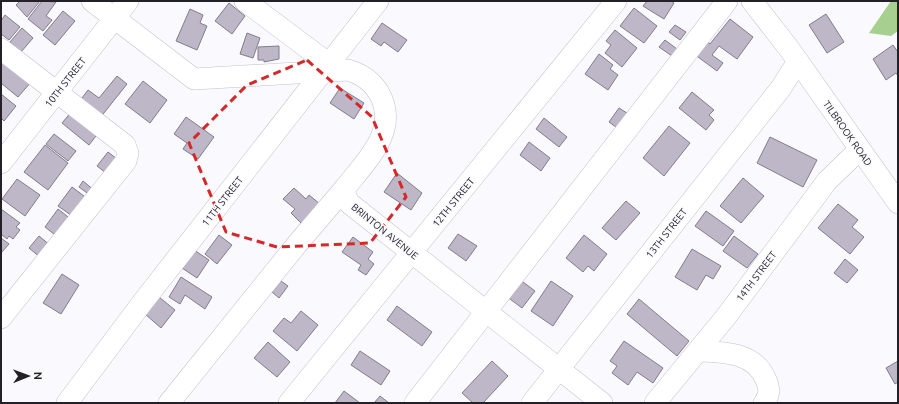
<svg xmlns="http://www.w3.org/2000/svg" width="899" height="404" font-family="Ubuntu,sans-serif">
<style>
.forest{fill:#a7cf90}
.building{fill:#bdb7c7;stroke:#827c8b}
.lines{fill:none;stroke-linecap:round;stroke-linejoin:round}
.minor-casing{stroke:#c5bfcf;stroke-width:22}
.minor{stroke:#fff;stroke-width:21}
.marked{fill:none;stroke:#d62828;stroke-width:3;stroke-dasharray:8 5;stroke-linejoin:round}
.labels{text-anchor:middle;stroke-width:3;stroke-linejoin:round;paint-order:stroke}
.street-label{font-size:10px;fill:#232127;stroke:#faf9fd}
</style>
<rect width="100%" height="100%" fill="#faf9fd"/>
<polygon class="forest" points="891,1 898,1 898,31 891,36 869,33"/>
<g class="building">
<polygon points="20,1 40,1 27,17 16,5"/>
<polygon points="42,1 56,2 46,16 52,20 43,31 28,19"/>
<polygon points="647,1 671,1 674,3 664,19 643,6"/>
<polygon points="229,3 245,16 232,34 215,21"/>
<polygon points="634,8 657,26 644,43 620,26"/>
<polygon points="190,9 203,15 200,23 207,26 197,50 176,41"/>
<polygon points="63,11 75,21 55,45 43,35"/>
<polygon points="826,14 844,42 827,53 809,25"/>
<polygon points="5,15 20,27 9,40 1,34 1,21"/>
<polygon points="730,19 753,37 737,59 719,46 712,55 723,63 717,71 694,54 705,40 710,44"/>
<polygon points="382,23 407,40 398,52 384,42 381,46 371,39"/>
<polygon points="675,25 686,32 680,40 669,32"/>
<polygon points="22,28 33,38 21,52 10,42"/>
<polygon points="615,30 637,48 622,67 605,53 611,45 606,41"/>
<polygon points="247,33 260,38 253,58 240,54"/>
<polygon points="665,40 677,49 672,56 659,47"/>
<polygon points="893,45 898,52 898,76 896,73 886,80 873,59"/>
<polygon points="279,46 279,59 264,62 264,60 258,60 258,47"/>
<polygon points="599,54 613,65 610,69 618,75 608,90 585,74"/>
<polygon points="3,60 31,82 18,97 1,83 1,62"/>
<polygon points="117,76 127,84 100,118 79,102 88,90 99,98"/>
<polygon points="143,81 167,100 150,123 125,104"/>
<polygon points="340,88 364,103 354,119 330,103"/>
<polygon points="692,92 714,110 709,115 714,120 706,130 679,108"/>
<polygon points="1,94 16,106 4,121 1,118"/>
<polygon points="619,108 630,115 620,130 609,122"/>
<polygon points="73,110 99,132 89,145 62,123"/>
<polygon points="186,117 214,137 198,159 183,149 187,143 174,134"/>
<polygon points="544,118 567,137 559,147 536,129"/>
<polygon points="669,126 690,143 664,176 643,158"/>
<polygon points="54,134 76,151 68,161 46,144"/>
<polygon points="770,137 817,160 803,187 757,163"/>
<polygon points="529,142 550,158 541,171 520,155"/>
<polygon points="45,145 68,163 48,190 24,172"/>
<polygon points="108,152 117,159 106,173 97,166"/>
<polygon points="397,173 422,193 411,210 384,192"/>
<polygon points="743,178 764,196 741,223 720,206"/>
<polygon points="17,179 40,195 25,216 2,199"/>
<polygon points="83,181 95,191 91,196 79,187"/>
<polygon points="72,187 88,199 75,218 58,206"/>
<polygon points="294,188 306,199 309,195 320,204 302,224 291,213 295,209 283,199"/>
<polygon points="626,201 640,213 616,240 602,228"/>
<polygon points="838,204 858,220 852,227 864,237 850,254 818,228"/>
<polygon points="1,209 20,223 16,227 20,230 13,239 9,236 7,239 1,234"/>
<polygon points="58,209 72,220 59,238 45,227"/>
<polygon points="706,211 734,231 723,246 695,226"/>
<polygon points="458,234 477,246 466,261 448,248"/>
<polygon points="219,235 232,245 217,264 205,254"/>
<polygon points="584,235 607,254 594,271 588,266 583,272 566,258"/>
<polygon points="39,236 51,246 41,258 29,248"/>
<polygon points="734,236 758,254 747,268 723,251"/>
<polygon points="353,237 373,252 368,259 374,264 366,275 358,270 361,265 342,252"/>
<polygon points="1,238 9,244 1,253"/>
<polygon points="692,249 721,266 713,279 706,275 697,290 675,277"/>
<polygon points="194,250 209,260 197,278 182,268"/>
<polygon points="845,259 858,270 847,283 834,273"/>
<polygon points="62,274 79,285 61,314 43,303"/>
<polygon points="181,277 212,297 205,309 185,295 180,304 169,297"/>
<polygon points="519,279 535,291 522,308 506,296"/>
<polygon points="281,281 288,286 279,298 272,292"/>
<polygon points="551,281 573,296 553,326 531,311"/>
<polygon points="159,297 175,310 161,328 145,314"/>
<polygon points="639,299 689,341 677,356 627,314"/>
<polygon points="397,306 432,332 422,346 387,320"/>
<polygon points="301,311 318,325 297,351 273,331 284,318 291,323"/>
<polygon points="624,341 663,368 653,383 637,372 628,385 612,373 617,366 610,361"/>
<polygon points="268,342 290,362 277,377 254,358"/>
<polygon points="360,351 390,371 381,385 351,365"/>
<polygon points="492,361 508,376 483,403 473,403 462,393"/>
<polygon points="898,361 898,382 895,384 886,368"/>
<polygon points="344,391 360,403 335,403"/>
<polygon points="380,396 389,403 374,403"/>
</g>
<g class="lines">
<defs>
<g id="minor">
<path d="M92,1L194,79L348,70C362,74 372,81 379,93C400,130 366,161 345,188V194L349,203L602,403"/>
<polyline points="245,1 329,64"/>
<polyline points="752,1 790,50 898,203"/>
<polyline points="1,49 125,145 128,153 126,161 1,318"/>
<polyline points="1,163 128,1"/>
<path d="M698,351C723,352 755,352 766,380C770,389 770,395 764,403"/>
<polyline points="67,403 142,303 378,1"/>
<polyline points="169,403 298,243 345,188"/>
<polyline points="289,403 616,1"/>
<polyline points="415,403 727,1"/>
<polyline points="532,403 781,88 798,61"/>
<polyline points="655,403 725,318 827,181 859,150"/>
</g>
</defs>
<use href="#minor" class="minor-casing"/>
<use href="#minor" class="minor"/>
</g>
<path class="marked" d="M307,60L372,117L406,197L370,243L277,247L226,232L189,143L247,85Z"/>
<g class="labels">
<g class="street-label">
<text transform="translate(65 82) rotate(-52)" y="4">10TH STREET</text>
<text transform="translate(848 133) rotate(55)" y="4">TILBROOK ROAD</text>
<text transform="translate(222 201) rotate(-52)" y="4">11TH STREET</text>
<text transform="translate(453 202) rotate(-51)" y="4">12TH STREET</text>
<text transform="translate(385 231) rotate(39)" y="4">BRINTON AVENUE</text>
<text transform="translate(666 233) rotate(-52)" y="4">13TH STREET</text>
<text transform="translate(756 276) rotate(-53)" y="4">14TH STREET</text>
</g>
</g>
<rect width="899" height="404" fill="none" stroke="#232127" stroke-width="4"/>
<g transform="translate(28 376) rotate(89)" stroke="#faf9fd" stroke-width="3" paint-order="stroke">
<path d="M0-3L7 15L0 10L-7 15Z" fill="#232127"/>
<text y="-6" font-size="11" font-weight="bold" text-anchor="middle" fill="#232127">N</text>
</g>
</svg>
